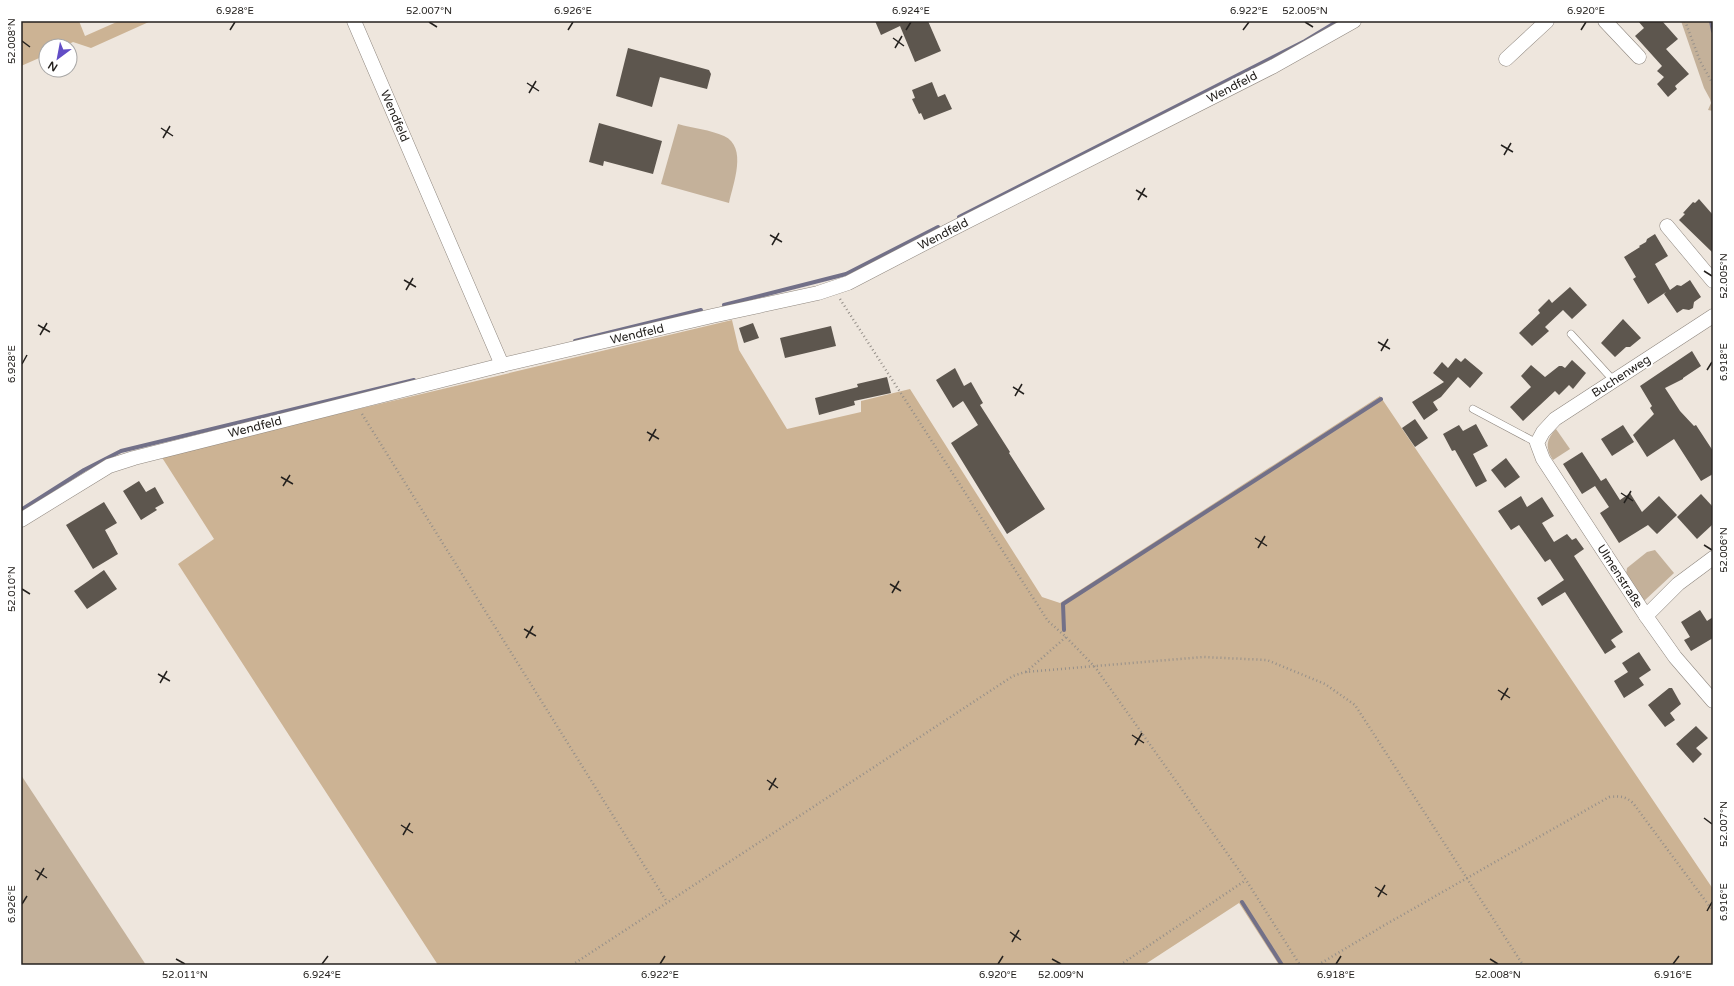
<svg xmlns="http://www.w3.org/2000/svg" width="1734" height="986" font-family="'Varela Round',sans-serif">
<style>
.green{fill:#c4b19a}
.forest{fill:#ccb394}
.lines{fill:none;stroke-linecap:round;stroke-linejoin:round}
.stream{stroke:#727088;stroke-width:4}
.building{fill:#5d564e}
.service-casing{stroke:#8f877f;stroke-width:8}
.minor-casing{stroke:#8f877f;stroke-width:15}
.path{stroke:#958f89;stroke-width:2.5;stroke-dasharray:1 3;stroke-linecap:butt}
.service{stroke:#fff;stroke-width:7}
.minor{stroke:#fff;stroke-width:14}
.ticks{fill:none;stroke:#24211e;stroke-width:1.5}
.labels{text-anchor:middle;stroke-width:4;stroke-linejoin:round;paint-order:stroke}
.street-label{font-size:12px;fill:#24211e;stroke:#fff}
.neatline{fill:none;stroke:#24211e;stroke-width:1.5}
.ticks-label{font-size:10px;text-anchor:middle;fill:#24211e}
</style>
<rect width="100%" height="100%" fill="#eee6dd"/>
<g class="green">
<polygon points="1681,21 1713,21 1713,111 1708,110 1711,103 1710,99 1704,88"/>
<path d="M678,124C692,128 711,130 724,136C748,147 733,184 729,203L661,184Z"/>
<path d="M1556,429L1570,449L1553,460C1545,448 1546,439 1556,429Z"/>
<polygon points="1655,550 1674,573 1644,601 1626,574 1627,568 1647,552"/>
<polygon points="21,775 146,965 21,965"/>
</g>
<g class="forest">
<polygon points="21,21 79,21 85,36 119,21 151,21 91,48 73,42 65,46 46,46 46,55 21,66"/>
<polygon points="732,320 739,350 787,429 861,412 861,401 910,389 1042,597 1060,603 1380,396 1713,889 1713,965 1279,965 1239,903 1144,965 438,965 178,564 214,539 161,456"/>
</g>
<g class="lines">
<g class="stream">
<polyline points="1711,21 1713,31"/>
<polyline points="959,217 1305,41 1338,21"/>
<polyline points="724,305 846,274 938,227"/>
<polyline points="575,341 701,310"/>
<polyline points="21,510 84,470 121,451 414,380"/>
<polyline points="1064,630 1063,604 1381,399"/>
<polyline points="1242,902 1282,965"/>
</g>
</g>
<g class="building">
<polygon points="875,21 928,21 941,51 915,62 900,26 881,35"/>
<polygon points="1638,21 1662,21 1678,39 1666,49 1689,74 1675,86 1677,89 1668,97 1657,84 1664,77 1657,71 1662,66 1635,36 1644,28"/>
<polygon points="628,48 709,70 711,74 707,89 660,77 652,107 616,96"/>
<polygon points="932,82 938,97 945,94 952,109 924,120 921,113 919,114 912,99 915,98 912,90"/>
<polygon points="599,123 662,141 653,174 604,161 603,166 589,162"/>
<polygon points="1699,199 1713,215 1713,253 1679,220 1685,214 1683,213 1693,202 1695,203"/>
<polygon points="1655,234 1668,256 1655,264 1670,290 1677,285 1681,286 1690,280 1701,297 1694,302 1693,308 1689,310 1683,309 1677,313 1664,294 1666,292 1648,304 1633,279 1636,277 1624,257 1640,247 1639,246 1646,242 1647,239"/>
<polygon points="1570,287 1587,305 1572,319 1563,310 1545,327 1549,331 1532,346 1519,333 1540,313 1538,310 1549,299 1552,303"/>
<polygon points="1623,319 1641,338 1630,347 1626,347 1615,357 1601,343"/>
<polygon points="753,323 759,338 744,343 739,328"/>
<polygon points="831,326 836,346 785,358 780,338"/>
<polygon points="1692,351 1701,366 1683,378 1683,379 1665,388 1680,411 1694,426 1696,425 1713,451 1713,474 1701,481 1674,439 1647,457 1633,435 1654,414 1650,408 1652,406 1640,386"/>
<polygon points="1456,358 1461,362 1465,358 1483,373 1470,388 1458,377 1441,397 1433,402 1438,410 1424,420 1412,402 1444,382 1433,373 1442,362 1448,368"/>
<polygon points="1572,360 1586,373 1573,389 1569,385 1559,395 1555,391 1523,421 1510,407 1531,387 1521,376 1531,365 1545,377 1559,366 1562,366 1565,368"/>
<polygon points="955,368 964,386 971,382 983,403 980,405 1010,452 1009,453 1045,509 1007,534 951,443 978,425 963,401 953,408 936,380"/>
<polygon points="887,377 891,393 854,401 855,405 819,415 815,398 858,387 857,384"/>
<polygon points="1415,419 1428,438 1415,447 1402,428"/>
<polygon points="1476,424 1488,446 1473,454 1487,481 1476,487 1455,450 1452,451 1443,434 1459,425 1463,431"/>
<polygon points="1623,425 1634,442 1612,456 1601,439"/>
<polygon points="1582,452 1601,481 1606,478 1620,500 1630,493 1642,512 1659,496 1677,515 1657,534 1648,525 1619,543 1600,513 1609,507 1595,486 1582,494 1563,464"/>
<polygon points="1506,458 1520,477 1505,488 1491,470"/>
<polygon points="139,481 146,492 155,487 164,503 155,508 157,510 141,520 123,491"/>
<polygon points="1701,494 1713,507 1713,524 1697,539 1677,517"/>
<polygon points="1521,496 1527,507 1542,497 1554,516 1542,523 1554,542 1567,534 1572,540 1576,538 1584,549 1574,556 1623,632 1611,640 1616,647 1605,654 1565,592 1542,606 1537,598 1564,580 1550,559 1545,562 1519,525 1511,530 1498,511"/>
<polygon points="104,502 117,523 105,530 118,554 93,569 66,525"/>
<polygon points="104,570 117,589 87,609 74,591"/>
<polygon points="1700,610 1707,621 1713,617 1713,638 1691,651 1684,640 1690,637 1681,622"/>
<polygon points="1639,652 1651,670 1639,678 1644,685 1624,698 1614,681 1628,672 1622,663"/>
<polygon points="1669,688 1672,688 1681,704 1670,713 1675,720 1665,727 1648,705"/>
<polygon points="1696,726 1708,738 1696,748 1702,754 1693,763 1676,744"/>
</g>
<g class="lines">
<defs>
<g id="service">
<polyline points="1571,334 1614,381"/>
<polyline points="1473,409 1537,443"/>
</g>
<g id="minor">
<polyline points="354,21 502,365"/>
<polyline points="1605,21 1639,57"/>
<polyline points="1506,59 1547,21"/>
<polyline points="1667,226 1713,281"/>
<polyline points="1713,316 1555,419 1543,432 1537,443 1543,459 1646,616 1675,657 1713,701"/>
<polyline points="21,520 109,466 134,458 502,365 712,316 818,293 848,283 952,229 1274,66 1354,21"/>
<polyline points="1646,616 1678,584 1713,558"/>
</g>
</defs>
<use href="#service" class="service-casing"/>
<use href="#minor" class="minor-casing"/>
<g class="path">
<polyline points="1685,21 1700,61 1713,84"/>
<polyline points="840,299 1048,621 1066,637 1095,667 1246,880 1300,965"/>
<polyline points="362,414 667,902"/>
<polyline points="1026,672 1066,637"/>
<polyline points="572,965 1013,676 1025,672 1203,657 1267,660 1325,684 1355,705 1523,965"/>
<polyline points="1120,965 1246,880"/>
<path d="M1318,965L1383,926L1609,797C1620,796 1625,796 1633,803L1713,911"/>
</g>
<use href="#service" class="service"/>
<use href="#minor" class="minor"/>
</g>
<path class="ticks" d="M429,22L437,27M1305,22L1313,27M230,30L235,22M568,30L573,22M906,30L911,22M1243,30L1249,22M1581,30L1586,22M893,38L904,46M22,41L30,47M895,48L902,36M527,83L539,91M529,93L536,81M161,128L173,136M163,138L170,126M1501,145L1513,152M1504,155L1511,143M1136,190L1147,197M1138,200L1145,188M770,235L782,242M772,245L779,233M1704,271L1712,276M404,280L416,287M406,290L413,278M38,325L50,332M40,335L47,323M1378,342L1390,349M1381,351L1388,339M22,364L27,355M1707,370L1712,362M1013,387L1024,394M1015,396L1022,384M647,432L659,439M649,441L656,429M281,477L293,484M283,486L290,475M1621,493L1633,501M1624,503L1631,491M1255,538L1267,546M1704,545L1712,550M1258,548L1265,536M890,584L901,591M22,589L30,594M892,593L899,581M524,629L536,636M526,638L533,626M158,674L170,681M160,683L167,671M1498,690L1510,698M1501,700L1508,688M1132,735L1144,743M1135,745L1142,733M767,780L778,788M769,790L776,778M1704,818L1712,824M401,825L413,833M403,835L410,823M35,870L47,878M37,880L44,868M1375,887L1387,895M1378,897L1385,885M22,904L27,896M1707,911L1712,902M1010,932L1021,940M1012,942L1019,930M176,959L185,964M1052,959L1061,964M1490,959L1498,964M322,964L328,956M660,964L665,956M998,964L1003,956M1336,964L1341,956M1673,964L1679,956"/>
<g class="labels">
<g class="street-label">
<text transform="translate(1232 87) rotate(-27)" y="4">Wendfeld</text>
<text transform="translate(395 116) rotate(67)" y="4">Wendfeld</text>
<text transform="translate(943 234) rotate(-27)" y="4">Wendfeld</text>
<text transform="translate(637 334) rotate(-13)" y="4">Wendfeld</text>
<text transform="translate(1621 376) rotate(-33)" y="4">Buchenweg</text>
<text transform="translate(255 427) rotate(-14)" y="4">Wendfeld</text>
<text transform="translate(1620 576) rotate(57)" y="4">Ulmenstraße</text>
</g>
</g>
<rect width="1734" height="986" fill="none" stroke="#ffffff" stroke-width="44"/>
<g transform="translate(58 58) rotate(212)"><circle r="19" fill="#ffffff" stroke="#a7a6a5"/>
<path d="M0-3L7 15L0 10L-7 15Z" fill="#624dc6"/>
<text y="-6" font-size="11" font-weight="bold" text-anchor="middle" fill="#24211e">N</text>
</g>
<rect x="22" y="22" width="1690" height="942" class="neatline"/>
<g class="ticks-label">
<text x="235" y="14">6.928°E</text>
<text x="429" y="14">52.007°N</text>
<text x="573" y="14">6.926°E</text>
<text x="911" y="14">6.924°E</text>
<text x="1249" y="14">6.922°E</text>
<text x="1305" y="14">52.005°N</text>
<text x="1586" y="14">6.920°E</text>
<text transform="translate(11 41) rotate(-90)" y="4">52.008°N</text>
<text transform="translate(1723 276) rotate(-90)" y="4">52.005°N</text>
<text transform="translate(1723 362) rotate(-90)" y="4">6.918°E</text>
<text transform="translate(11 364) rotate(-90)" y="4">6.928°E</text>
<text transform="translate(1723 550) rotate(-90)" y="4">52.006°N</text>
<text transform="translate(11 589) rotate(-90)" y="4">52.010°N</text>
<text transform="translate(1723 824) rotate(-90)" y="4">52.007°N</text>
<text transform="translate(1723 902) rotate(-90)" y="4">6.916°E</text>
<text transform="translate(11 904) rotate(-90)" y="4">6.926°E</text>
<text x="185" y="978">52.011°N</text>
<text x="322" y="978">6.924°E</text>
<text x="660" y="978">6.922°E</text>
<text x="998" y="978">6.920°E</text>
<text x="1061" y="978">52.009°N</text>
<text x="1336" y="978">6.918°E</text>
<text x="1498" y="978">52.008°N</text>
<text x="1673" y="978">6.916°E</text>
</g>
</svg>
